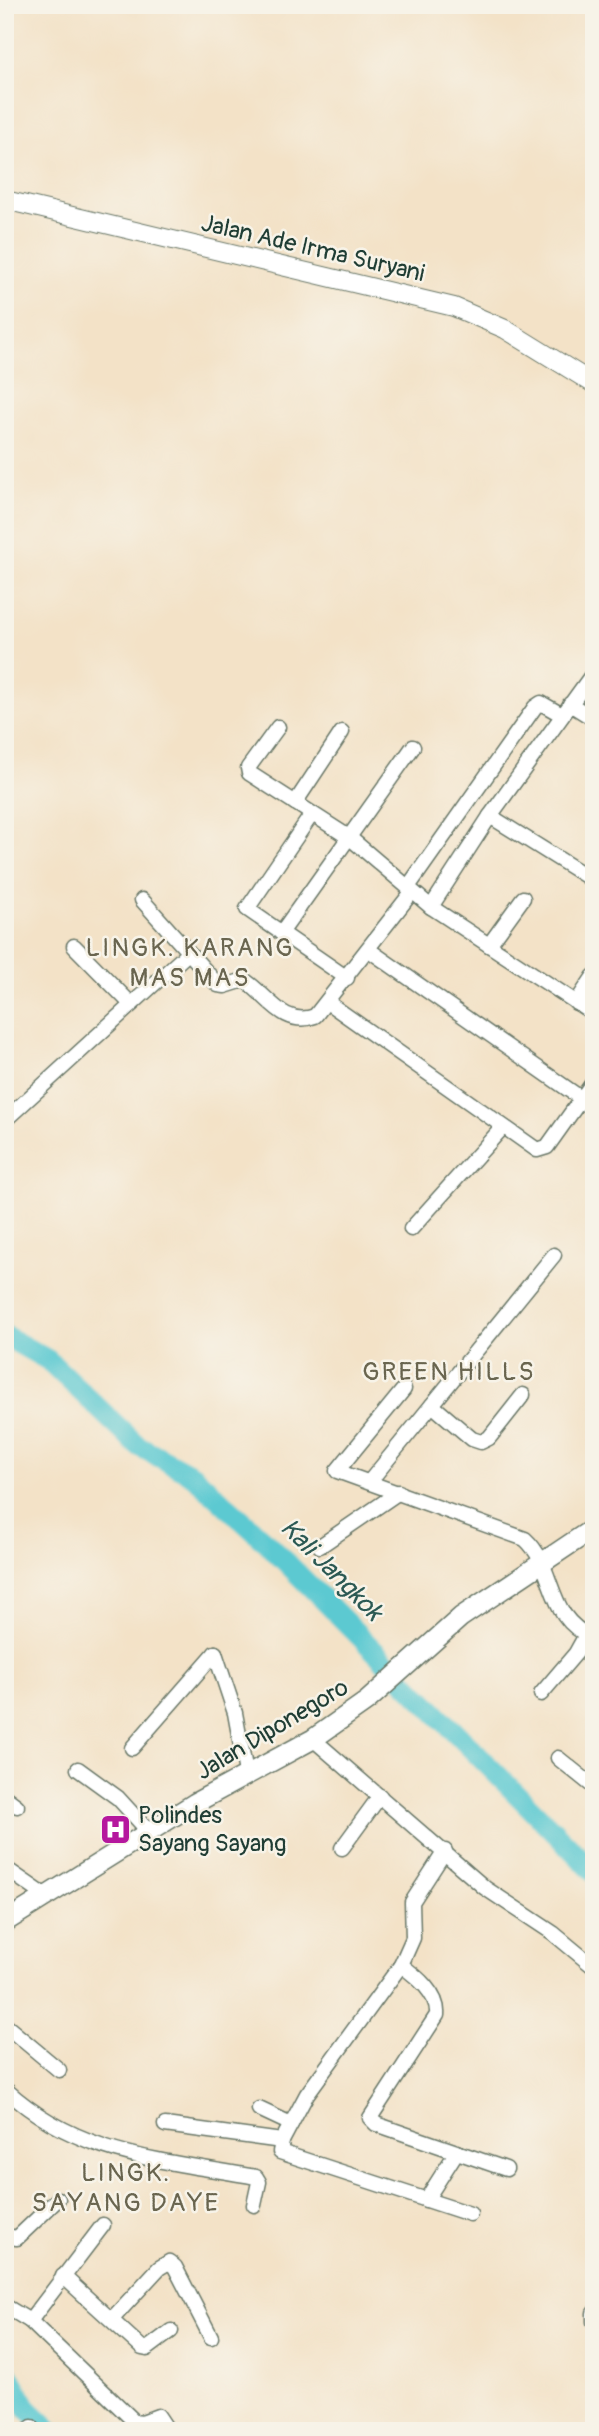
<svg xmlns="http://www.w3.org/2000/svg" width="599" height="2436" font-family="Pangolin,sans-serif">
<style>
.lines{fill:none;stroke-linecap:round;stroke-linejoin:round}
.river{stroke:#5cc9d1;stroke-width:21}
.minor-casing{stroke:#697767;stroke-width:17}
.tertiary-casing{stroke:#697767;stroke-width:20}
.secondary-casing{stroke:#697767;stroke-width:22}
.minor{stroke:#fff;stroke-width:14}
.tertiary{stroke:#fff;stroke-width:18}
.secondary{stroke:#fff;stroke-width:19}
.labels{text-anchor:middle;stroke-width:5;stroke-linejoin:round;paint-order:stroke}
.street-label{font-size:24px;fill:#1f3d34;stroke:#f7f3e8}
.poi-label{font-size:24px;fill:#1f3d34;stroke:#f7f3e8;text-anchor:start}
.neighbourhood-label{font-size:26px;letter-spacing:2px;fill:#69654f;stroke:#f7f3e8}
.water-label{font-size:26px;font-style:italic;fill:#2b5953;stroke:#f7f3e8}
</style>
<rect width="100%" height="100%" fill="#f7f3e8"/>
<filter id="ink" filterUnits="userSpaceOnUse"><feTurbulence type="fractalNoise" baseFrequency=".0143" numOctaves="2"/><feDisplacementMap in="SourceGraphic" scale="14" xChannelSelector="R" yChannelSelector="G"/><feConvolveMatrix kernelMatrix="1 2 1 2 8 2 1 2 1" color-interpolation-filters="sRGB"/></filter>
<filter id="wash" filterUnits="userSpaceOnUse"><feTurbulence type="fractalNoise" baseFrequency=".00686" numOctaves="4" result="noise"/><feDisplacementMap in="SourceGraphic" scale="28" xChannelSelector="R" yChannelSelector="G"/><feGaussianBlur stdDeviation="1.57" result="paint"/><feColorMatrix in="noise" values="0 0 0 0 0 0 0 0 0 0 0 0 0 0 0 0 0 1.4 0 .05"/><feComposite in="paint" operator="in"/></filter>
<g filter="url(#wash)">
<rect width="100%" height="100%" fill="#f3e2c7"/>
<g class="lines">
<g class="river">
<polyline points="5,1336 48,1360 137,1445 193,1475 266,1542 594,1872"/>
<polyline points="5,2367 28,2409 51,2431"/>
</g>
</g>
</g>
<g filter="url(#ink)">
<g class="lines">
<defs>
<g id="minor">
<polyline points="570,704 594,719"/>
<polyline points="278,727 248,768 249,773 350,838 431,907 594,1014"/>
<polyline points="295,803 342,732"/>
<polyline points="312,814 247,909 347,978"/>
<polyline points="490,816 594,881"/>
<polyline points="408,887 535,707 541,703 562,715"/>
<path d="M142,900L218,985L225,986L244,980C267,994 283,1028 315,1016L412,892"/>
<polyline points="431,907 490,816 594,672"/>
<polyline points="281,933 413,747"/>
<polyline points="489,945 523,898"/>
<polyline points="74,946 131,1004"/>
<polyline points="369,950 582,1099"/>
<polyline points="327,1002 537,1150 547,1147 594,1081"/>
<polyline points="576,1003 594,976"/>
<polyline points="5,1120 188,953"/>
<polyline points="411,1229 503,1127"/>
<path d="M404,1389L337,1471L525,1539C557,1568 545,1619 594,1638"/>
<polyline points="432,1405 472,1439 481,1442 489,1438 523,1395"/>
<polyline points="370,1481 554,1255"/>
<polyline points="320,1546 399,1492"/>
<polyline points="215,1653 235,1713 246,1773"/>
<polyline points="541,1694 576,1653 586,1635"/>
<polyline points="313,1739 485,1888 553,1933 594,1967"/>
<polyline points="132,1748 215,1653"/>
<polyline points="558,1758 594,1787"/>
<polyline points="78,1769 118,1798 150,1833"/>
<polyline points="5,1797 17,1806"/>
<polyline points="342,1848 380,1796"/>
<path d="M445,1851L412,1902L413,1938L401,1965C416,1976 439,1994 437,2015L370,2118L376,2124L506,2169"/>
<polyline points="5,1868 47,1897"/>
<polyline points="5,2025 59,2070"/>
<path d="M5,2089C79,2157 163,2160 256,2177L259,2182L254,2205"/>
<polyline points="259,2109 291,2124"/>
<polyline points="165,2125 282,2141 307,2094 401,1965"/>
<polyline points="282,2141 280,2152 470,2214"/>
<polyline points="426,2200 456,2153"/>
<polyline points="5,2236 17,2238 58,2199"/>
<polyline points="63,2276 142,2348 147,2349 171,2331"/>
<polyline points="5,2306 30,2321 134,2421 142,2422 158,2416 168,2431"/>
<polyline points="594,2313 594,2322"/>
<polyline points="112,2319 159,2268 169,2262 175,2267 211,2337"/>
<polyline points="30,2321 103,2225"/>
<polyline points="28,2431 32,2427"/>
</g>
<polyline id="tertiary" points="5,200 454,307 505,329 594,384"/>
<polyline id="secondary" points="5,1922 195,1803 313,1739 367,1701 461,1617 594,1528"/>
</defs>
<use href="#minor" class="minor-casing"/>
<use href="#tertiary" class="tertiary-casing"/>
<use href="#secondary" class="secondary-casing"/>
<use href="#minor" class="minor"/>
<use href="#tertiary" class="tertiary"/>
<use href="#secondary" class="secondary"/>
</g>
</g>
<defs>
<symbol id="hospital-square" viewBox="-11 -11 22 22"><rect x="-9" y="-9" width="18" height="18" rx="4" fill="#b5179e" stroke="#f7f3e8"/><path d="M-5-5h3v3.5h4V-5h3V5h-3V1.5h-4V5h-3Z" fill="#fff"/></symbol>
</defs>
<g fill-rule="evenodd">
<use href="#hospital-square" x="98" y="1812" width="35" height="35"/>
</g>
<g class="labels">
<g class="street-label">
<text transform="translate(313 248) rotate(13)" y="8">Jalan Ade Irma Suryani</text>
<text transform="translate(272 1729) rotate(-31)" y="8">Jalan Diponegoro</text>
</g>
<g class="poi-label">
<text x="138" y="1823">Polindes<tspan x="138" dy="28">Sayang Sayang</tspan></text>
</g>
<g class="neighbourhood-label">
<text x="190" y="956">LINGK. KARANG<tspan x="190" dy="30">MAS MAS</tspan></text>
<text x="449" y="1380">GREEN HILLS</text>
<text x="126" y="2181">LINGK.<tspan x="126" dy="30">SAYANG DAYE</tspan></text>
</g>
<g class="water-label">
<text transform="translate(332 1569) rotate(45)" y="9">Kali Jangkok</text>
</g>
</g>
<rect width="599" height="2436" fill="none" stroke="#f7f3e8" stroke-width="28"/>
</svg>
